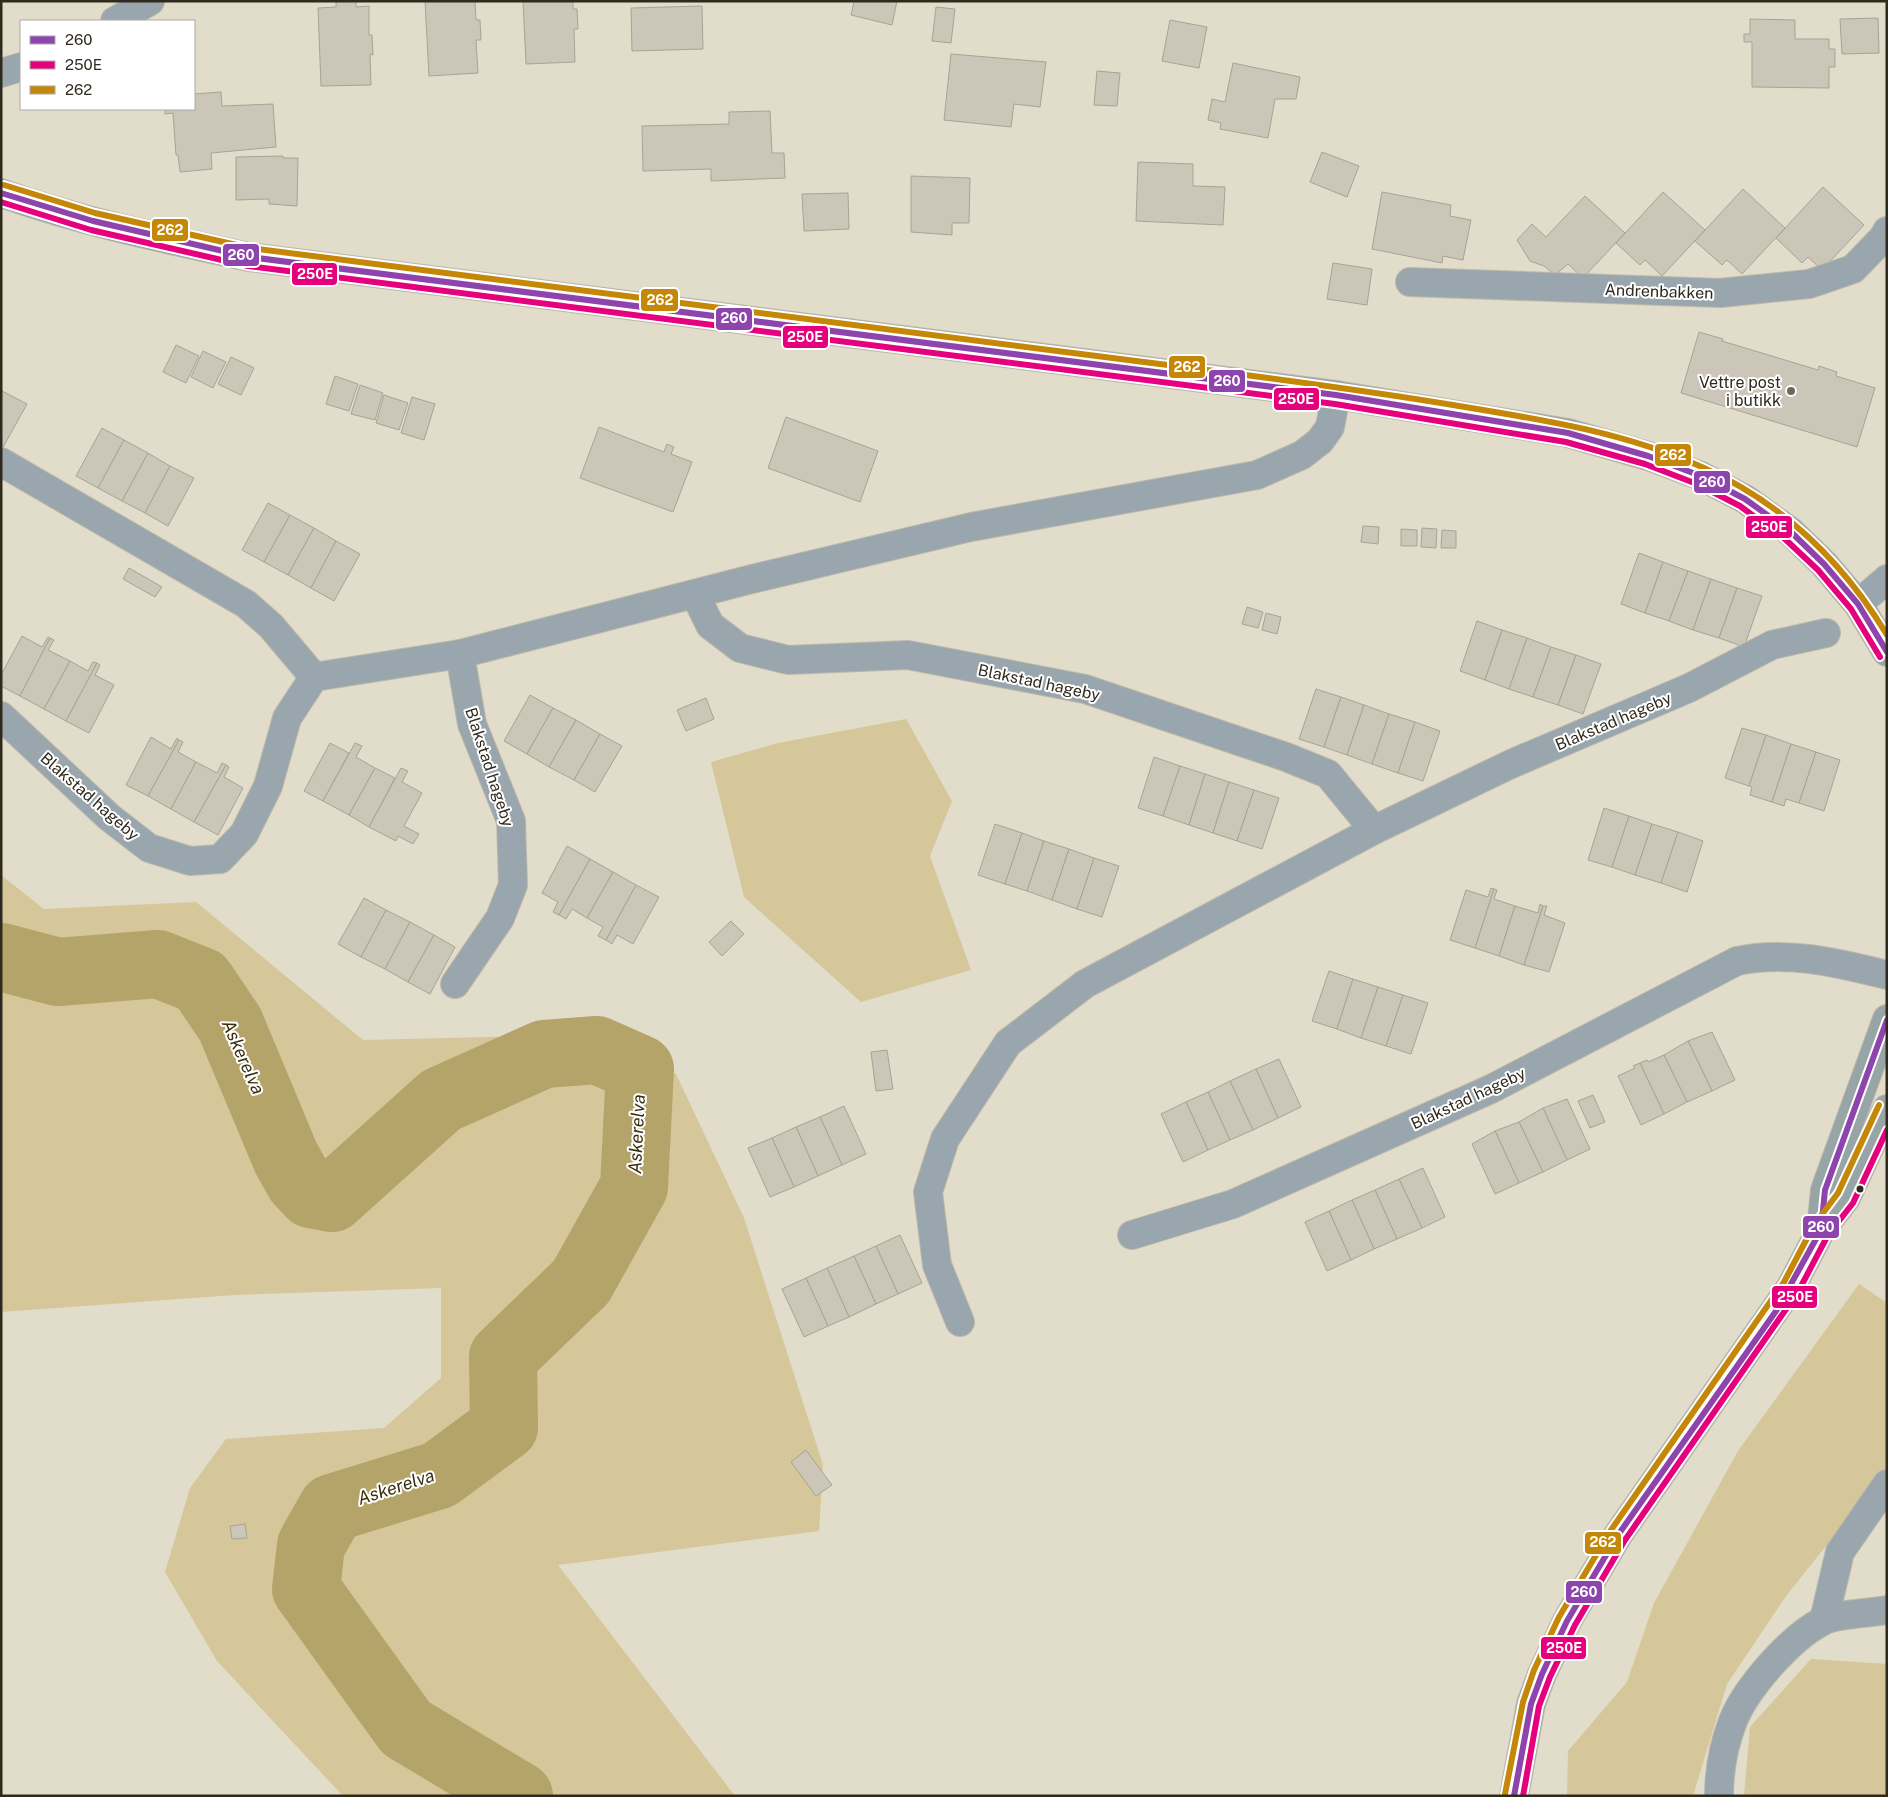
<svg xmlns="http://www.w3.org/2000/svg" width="1888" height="1797" font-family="'Public Sans',sans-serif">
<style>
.green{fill:#d5c79a}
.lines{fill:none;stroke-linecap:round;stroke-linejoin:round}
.river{stroke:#b4a46a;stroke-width:68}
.building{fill:#cbc6b8;stroke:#a7a395}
.minor-casing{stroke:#bdb8a9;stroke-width:30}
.major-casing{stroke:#bdb8a9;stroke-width:30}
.minor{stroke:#99a6ae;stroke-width:28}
.major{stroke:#98a5a6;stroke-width:28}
.bus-1-casing{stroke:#fff;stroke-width:10}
.bus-2-casing{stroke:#fff;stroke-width:10}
.bus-3-casing{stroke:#fff;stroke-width:10}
.bus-1{stroke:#8e44ad;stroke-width:6}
.bus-2{stroke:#e5007d;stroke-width:6}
.bus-3{stroke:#c58707;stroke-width:6}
.poi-dot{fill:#6e685a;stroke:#fff;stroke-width:2}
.bus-dot{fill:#2f2a1d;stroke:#fff;stroke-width:2}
.labels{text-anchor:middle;stroke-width:4;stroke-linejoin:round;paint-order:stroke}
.street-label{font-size:16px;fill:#2f2a1d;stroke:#fff}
.poi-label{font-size:16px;fill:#2f2a1d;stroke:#fff;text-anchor:end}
.water-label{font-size:18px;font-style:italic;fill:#392f0e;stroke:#fff}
.line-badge{stroke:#fff;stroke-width:2}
.badge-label{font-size:14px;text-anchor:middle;font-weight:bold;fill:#fff}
</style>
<rect width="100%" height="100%" fill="#e2dcca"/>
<g class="green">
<polygon points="906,719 952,801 930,856 971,970 861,1002 744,897 711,762 778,743"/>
<polygon points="1,875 44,909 196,902 363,1040 611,1034 676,1074 744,1218 823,1465 819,1531 558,1565 735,1796 343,1796 217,1661 165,1572 190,1488 226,1439 384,1428 441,1378 441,1288 235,1295 1,1312"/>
<polygon points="1859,1284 1887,1303 1887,1470 1786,1596 1727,1684 1693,1796 1567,1796 1568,1751 1627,1682 1654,1603 1738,1451"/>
<polygon points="1811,1659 1887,1664 1887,1796 1744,1796 1750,1727"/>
</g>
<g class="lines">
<polyline class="river" points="1,957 58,972 158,964 201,981 230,1024 286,1158 299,1181 311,1194 332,1198 441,1100 544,1054 597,1050 640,1069 634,1187 581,1282 503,1357 504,1427 439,1475 332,1508 311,1545 306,1589 406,1728 519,1796"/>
</g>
<g class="building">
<polygon points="336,1 356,1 356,7 369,6 369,35 372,35 373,55 370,54 371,85 321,86 318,8 336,7"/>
<polygon points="425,1 475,1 476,20 480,20 481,40 476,40 478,73 429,76"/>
<polygon points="523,1 573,1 573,9 577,9 578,29 574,29 575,62 526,64"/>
<polygon points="854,1 897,1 892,25 851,15"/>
<polygon points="702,6 703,49 632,51 631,8"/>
<polygon points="936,7 955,9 951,43 932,41"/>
<polygon points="1878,18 1879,53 1842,54 1840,19"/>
<polygon points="1750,19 1795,20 1795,39 1829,39 1829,49 1835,49 1835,67 1829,67 1829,88 1752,87 1752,42 1744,42 1744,34 1750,34"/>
<polygon points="1170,20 1207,27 1199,68 1162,61"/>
<polygon points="951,54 1046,62 1040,107 1014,104 1011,127 944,120"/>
<polygon points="1233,63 1300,77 1296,99 1275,99 1268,138 1220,129 1221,123 1208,120 1212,99 1225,102"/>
<polygon points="1097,71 1120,73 1117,106 1094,105"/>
<polygon points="221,92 222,106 273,104 276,147 211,153 212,169 180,172 178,155 176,155 173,113 165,114 165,109 194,109 194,94"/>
<polygon points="770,111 772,153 784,153 785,178 711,181 711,169 643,171 642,126 729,124 729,112"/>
<polygon points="1322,152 1359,166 1347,197 1310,182"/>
<polygon points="283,156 283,158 298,158 297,206 269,204 269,199 236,200 236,157"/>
<polygon points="1138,162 1193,164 1193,186 1225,187 1223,225 1136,221"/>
<polygon points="911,176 970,178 969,223 952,223 952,235 911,232"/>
<polygon points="1823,187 1864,225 1822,270 1808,257 1802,263 1776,238"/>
<polygon points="1743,189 1785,228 1742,274 1727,260 1722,265 1695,241"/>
<polygon points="1382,192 1451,205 1450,216 1471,220 1463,260 1443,256 1442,263 1372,249"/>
<polygon points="1663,192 1705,230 1662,276 1645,260 1640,265 1616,243"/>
<polygon points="848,193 849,229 804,231 802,194"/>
<polygon points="1585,196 1625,233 1583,278 1568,264 1555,275 1544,266 1530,261 1517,240 1532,224 1546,237"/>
<polygon points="1333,263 1372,269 1367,305 1327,299"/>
<polygon points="1699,332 1723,339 1722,341 1818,370 1819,366 1837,372 1836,376 1875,388 1857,447 1681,393"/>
<polygon points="176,345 199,356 186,383 163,372"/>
<polygon points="203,351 226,362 213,388 191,377"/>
<polygon points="231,357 254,368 241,395 218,384"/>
<polygon points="335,376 358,384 349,411 326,404"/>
<polygon points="360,385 383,393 375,420 351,414"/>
<polygon points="2,391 27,404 1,451 1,393"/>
<polygon points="384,395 408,403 399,430 376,423"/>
<polygon points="412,397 435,404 424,440 401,433"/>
<polygon points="786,417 878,451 860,502 768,468"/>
<polygon points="599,427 664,452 667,444 674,447 671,454 692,462 673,512 580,478"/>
<polygon points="102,428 124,440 98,488 76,476"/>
<polygon points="124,440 148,453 122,501 98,488"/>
<polygon points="148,453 170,466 145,513 122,501"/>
<polygon points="170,466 194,478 168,526 145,513"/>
<polygon points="268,503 290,515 264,562 242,550"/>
<polygon points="290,515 314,528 288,575 264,562"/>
<polygon points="1363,526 1379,527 1378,544 1361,542"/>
<polygon points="314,528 336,541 311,588 288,575"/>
<polygon points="1422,528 1437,529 1436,548 1421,547"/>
<polygon points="1401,529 1417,530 1417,546 1401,546"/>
<polygon points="1442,530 1456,531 1456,548 1441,548"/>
<polygon points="336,541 360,554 334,601 311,588"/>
<polygon points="1639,553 1663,562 1645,613 1621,604"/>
<polygon points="1663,562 1688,571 1669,621 1645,613"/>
<polygon points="129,568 162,587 155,597 123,579"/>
<polygon points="1688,571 1711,579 1693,630 1669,621"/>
<polygon points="1711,579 1737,588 1719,638 1693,630"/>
<polygon points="1737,588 1762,596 1744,647 1719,638"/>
<polygon points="1247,607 1263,612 1258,628 1242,624"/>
<polygon points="1266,613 1281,617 1277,634 1262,630"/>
<polygon points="1477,621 1502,630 1485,680 1460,671"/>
<polygon points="1502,630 1527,638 1509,689 1485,680"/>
<polygon points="22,636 42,647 48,637 50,638 20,696 1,686 1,675"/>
<polygon points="50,638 54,640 48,650 70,661 44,709 20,696"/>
<polygon points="1527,638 1551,647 1533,697 1509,689"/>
<polygon points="1551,647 1576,655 1558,705 1533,697"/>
<polygon points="1576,655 1601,664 1583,714 1558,705"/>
<polygon points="70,661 88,671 93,662 97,663 66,721 44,709"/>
<polygon points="97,663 100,665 95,675 114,685 89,733 66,721"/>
<polygon points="1316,689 1341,697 1324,747 1299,739"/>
<polygon points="530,695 553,708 527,754 504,741"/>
<polygon points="1341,697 1364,705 1347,755 1324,747"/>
<polygon points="706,698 714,719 686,731 677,710"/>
<polygon points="1364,705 1389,714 1372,764 1347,755"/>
<polygon points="553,708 576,720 549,767 527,754"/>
<polygon points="1389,714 1415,722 1398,773 1372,764"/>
<polygon points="576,720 600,734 574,780 549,767"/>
<polygon points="1415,722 1440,731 1423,781 1398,773"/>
<polygon points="1742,728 1766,735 1749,786 1725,778"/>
<polygon points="600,734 622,746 595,792 574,780"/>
<polygon points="1766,735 1791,744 1772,802 1750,795 1752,787 1749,786"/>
<polygon points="151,737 171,749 177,738 179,740 148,796 126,785"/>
<polygon points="179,740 183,742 178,752 196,762 171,809 148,796"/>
<polygon points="330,743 349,753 323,801 304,791"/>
<polygon points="355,743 362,746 356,757 375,768 349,815 323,801"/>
<polygon points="1791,744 1816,752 1799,803 1786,799 1784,806 1772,802"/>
<polygon points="1816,752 1840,760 1824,811 1799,803"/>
<polygon points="1154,757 1180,766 1163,816 1138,808"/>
<polygon points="196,762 217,773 222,763 226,765 194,822 171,809"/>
<polygon points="226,765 229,767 224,777 243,788 218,835 194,822"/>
<polygon points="1180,766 1205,774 1189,825 1163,816"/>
<polygon points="375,768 395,778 369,827 349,815"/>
<polygon points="401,768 408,771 402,782 422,793 404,826 419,834 413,844 398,836 396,841 369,827"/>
<polygon points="1205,774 1229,782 1213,833 1189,825"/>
<polygon points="1229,782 1254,790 1237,841 1213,833"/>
<polygon points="1254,790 1279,798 1262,849 1237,841"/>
<polygon points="1604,808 1629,816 1612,867 1588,860"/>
<polygon points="1629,816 1652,824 1635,875 1612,867"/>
<polygon points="995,824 1022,833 1005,884 978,875"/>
<polygon points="1652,824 1678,832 1661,883 1635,875"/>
<polygon points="1678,832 1703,841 1687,892 1661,883"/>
<polygon points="1022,833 1044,841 1027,891 1005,884"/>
<polygon points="1044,841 1069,849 1052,900 1027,891"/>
<polygon points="567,846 590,859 559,915 553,912 558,902 542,893"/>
<polygon points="1069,849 1094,858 1077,909 1052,900"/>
<polygon points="1094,858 1119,866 1102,917 1077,909"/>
<polygon points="590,859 613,872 587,918 572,909 566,919 559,915"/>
<polygon points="613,872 636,885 606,940 598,936 603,927 587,918"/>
<polygon points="636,885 659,897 633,944 617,935 612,944 606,940"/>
<polygon points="1491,888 1494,889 1475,948 1450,940 1466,890 1488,897"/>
<polygon points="1494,889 1497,890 1494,899 1515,906 1499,956 1475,948"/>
<polygon points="364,898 386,910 361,957 338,944"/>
<polygon points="1540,904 1543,906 1524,965 1499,956 1515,906 1538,913"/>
<polygon points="1543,906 1547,906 1544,915 1565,923 1549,972 1524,965"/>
<polygon points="386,910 410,922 385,969 361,957"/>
<polygon points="731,921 744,934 722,956 709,942"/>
<polygon points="410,922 434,935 408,982 385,969"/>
<polygon points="434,935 455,947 430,994 408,982"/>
<polygon points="1329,971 1353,979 1337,1029 1312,1021"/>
<polygon points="1353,979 1378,987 1361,1038 1337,1029"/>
<polygon points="1378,987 1403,995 1386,1046 1361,1038"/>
<polygon points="1403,995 1428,1003 1411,1054 1386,1046"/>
<polygon points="1712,1032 1735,1080 1712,1091 1688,1041"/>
<polygon points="1688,1041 1712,1091 1687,1102 1664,1055"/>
<polygon points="887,1050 893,1089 876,1091 871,1052"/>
<polygon points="1664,1055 1687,1102 1664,1114 1640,1063 1647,1060 1648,1062"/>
<polygon points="1279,1059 1301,1107 1278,1118 1256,1069"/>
<polygon points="1640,1063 1664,1114 1641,1125 1618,1076 1635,1068 1633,1066"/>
<polygon points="1256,1069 1278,1118 1253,1130 1230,1081"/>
<polygon points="1230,1081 1253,1130 1230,1140 1208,1092"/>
<polygon points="1208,1092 1230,1140 1208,1150 1186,1102"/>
<polygon points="1593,1095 1605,1122 1590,1128 1578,1101"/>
<polygon points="1567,1099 1590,1149 1567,1160 1543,1108"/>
<polygon points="1186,1102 1208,1150 1183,1162 1161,1114"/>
<polygon points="844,1106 866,1154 842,1165 820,1117"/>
<polygon points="1543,1108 1567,1160 1543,1172 1519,1122"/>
<polygon points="820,1117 842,1165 818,1176 796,1127"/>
<polygon points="1519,1122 1543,1172 1519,1183 1495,1131"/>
<polygon points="796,1127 818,1176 794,1187 772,1138"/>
<polygon points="1495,1131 1519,1183 1495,1194 1472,1144"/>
<polygon points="772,1138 794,1187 770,1197 748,1148"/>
<polygon points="1423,1168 1445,1217 1422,1228 1399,1179"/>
<polygon points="1399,1179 1422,1228 1397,1239 1375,1190"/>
<polygon points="1375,1190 1397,1239 1374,1249 1352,1200"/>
<polygon points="1352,1200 1374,1249 1351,1260 1329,1211"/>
<polygon points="1329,1211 1351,1260 1327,1271 1305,1222"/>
<polygon points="900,1235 922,1283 898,1294 876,1246"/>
<polygon points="876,1246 898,1294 876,1304 854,1256"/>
<polygon points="854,1256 876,1304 849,1317 827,1268"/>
<polygon points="827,1268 849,1317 828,1326 806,1278"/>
<polygon points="806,1278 828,1326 804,1337 782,1289"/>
<polygon points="806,1450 832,1485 816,1496 791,1462"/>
<polygon points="245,1524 247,1538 232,1539 230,1526"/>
</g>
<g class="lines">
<defs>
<g id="minor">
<polyline points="115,21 150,1"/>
<polyline points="1,73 21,67"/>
<polyline points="1410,282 1720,293 1809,284 1853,269 1883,238 1887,231"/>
<polyline points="1,462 246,604 271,626 314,677 460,654 752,579 971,527 1257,475 1302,455 1320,441 1330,427 1336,395"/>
<polyline points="695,594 710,625 740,648 788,660 908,655 1085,689 1286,757 1328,774 1374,830"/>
<polyline points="1858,604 1887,579"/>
<polyline points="1,716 109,817 149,848 190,861 220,859 244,834 268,786 287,718 314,677"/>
<polyline points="455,984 500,918 513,885 511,821 472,724 460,654"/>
<path d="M1132,1235L1233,1204L1491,1089L1737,961C1787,950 1838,963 1887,975"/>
<polyline points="960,1322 937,1265 928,1192 945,1139 1008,1043 1085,984 1374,830 1511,764 1689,688 1772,645 1826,633"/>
<polyline points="1824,1620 1840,1552 1887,1484"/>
<path d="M1719,1796C1719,1772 1724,1744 1733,1721C1746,1688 1791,1637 1823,1621C1835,1614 1871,1613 1887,1610"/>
</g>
<g id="major">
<path d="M1,193C82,222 165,239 249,257L1336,395L1568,433L1648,456L1701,476L1745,499L1791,532L1824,564L1858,604L1887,652"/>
<polyline points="1821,1230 1825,1190 1887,1019"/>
<polyline points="1514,1796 1531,1704 1542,1674 1567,1621 1618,1535 1791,1287 1821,1230 1846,1198 1887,1109"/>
</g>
</defs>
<use href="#minor" class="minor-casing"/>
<use href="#major" class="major-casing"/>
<use href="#minor" class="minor"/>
<use href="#major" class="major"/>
<defs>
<g id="bus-1">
<polyline points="1,193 93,221 249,257 1336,395 1568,433 1648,456 1701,476 1745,499 1791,532 1824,564 1858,604 1887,652"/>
<polyline points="1514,1796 1531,1704 1542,1674 1567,1621 1618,1535 1776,1311 1821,1230 1825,1190 1887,1020"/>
</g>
<g id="bus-2">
<polyline points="1,202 91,230 248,266 1335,404 1566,442 1645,464 1697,484 1740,506 1785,539 1818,570 1851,609 1880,657"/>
<polyline points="1523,1796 1539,1706 1550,1677 1575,1625 1625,1540 1798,1292 1828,1235 1853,1203 1887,1130"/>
</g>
<g id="bus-3">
<path d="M4,185L95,213L250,248C548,286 846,324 1144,362C1248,375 1350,388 1453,405C1539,419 1625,432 1704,468C1782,503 1843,562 1887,635"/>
<polyline points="1505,1794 1523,1702 1534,1670 1559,1617 1611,1530 1784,1282 1814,1225 1838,1193 1879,1105"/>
</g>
</defs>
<use href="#bus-1" class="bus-1-casing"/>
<use href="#bus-2" class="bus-2-casing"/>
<use href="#bus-3" class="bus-3-casing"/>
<use href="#bus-1" class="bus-1"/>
<use href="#bus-2" class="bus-2"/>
<use href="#bus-3" class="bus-3"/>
</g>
<circle class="poi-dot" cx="1791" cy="391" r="5"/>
<circle class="bus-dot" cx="1860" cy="1189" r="4.5"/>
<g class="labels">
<g class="street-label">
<text transform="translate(1659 291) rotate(2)" y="6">Andrenbakken</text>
<text transform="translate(1039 682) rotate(12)" y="6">Blakstad hageby</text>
<text transform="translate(1613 721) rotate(-23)" y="6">Blakstad hageby</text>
<text transform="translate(490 767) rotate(72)" y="6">Blakstad hageby</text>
<text transform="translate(90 796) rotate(41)" y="6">Blakstad hageby</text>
<text transform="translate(1468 1098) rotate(-25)" y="6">Blakstad hageby</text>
</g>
<g class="poi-label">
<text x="1781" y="388">Vettre post<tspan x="1781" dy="18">i butikk</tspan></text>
</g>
<g class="water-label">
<text transform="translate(243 1057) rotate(66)" y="6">Askerelva</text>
<text transform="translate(637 1134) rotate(-87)" y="6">Askerelva</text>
<text transform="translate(396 1487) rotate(-18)" y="6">Askerelva</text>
</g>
</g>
<g class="line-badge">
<rect x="151" y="218" width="38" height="24" rx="5" fill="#c58707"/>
<rect x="222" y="243" width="38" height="24" rx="5" fill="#8e44ad"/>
<rect x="291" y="262" width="47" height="24" rx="5" fill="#e5007d"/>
<rect x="640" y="288" width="39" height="24" rx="5" fill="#c58707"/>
<rect x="715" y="307" width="38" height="24" rx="5" fill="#8e44ad"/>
<rect x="782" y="325" width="47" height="24" rx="5" fill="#e5007d"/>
<rect x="1168" y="355" width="38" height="24" rx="5" fill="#c58707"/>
<rect x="1208" y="369" width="38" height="24" rx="5" fill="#8e44ad"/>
<rect x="1273" y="387" width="47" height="24" rx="5" fill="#e5007d"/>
<rect x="1654" y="443" width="38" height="24" rx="5" fill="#c58707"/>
<rect x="1693" y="470" width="38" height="24" rx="5" fill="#8e44ad"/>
<rect x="1745" y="515" width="48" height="24" rx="5" fill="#e5007d"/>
<rect x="1802" y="1215" width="38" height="24" rx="5" fill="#8e44ad"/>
<rect x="1771" y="1285" width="47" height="24" rx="5" fill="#e5007d"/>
<rect x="1584" y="1531" width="38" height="24" rx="5" fill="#c58707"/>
<rect x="1565" y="1580" width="38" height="24" rx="5" fill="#8e44ad"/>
<rect x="1540" y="1636" width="47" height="24" rx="5" fill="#e5007d"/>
</g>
<g class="badge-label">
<text x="170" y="235">262</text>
<text x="241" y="260">260</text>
<text x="315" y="279">250E</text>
<text x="660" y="305">262</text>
<text x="734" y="323">260</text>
<text x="805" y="342">250E</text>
<text x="1187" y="372">262</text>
<text x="1227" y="386">260</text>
<text x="1296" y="404">250E</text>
<text x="1673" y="460">262</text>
<text x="1712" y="487">260</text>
<text x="1769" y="532">250E</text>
<text x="1821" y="1232">260</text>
<text x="1795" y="1302">250E</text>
<text x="1603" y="1547">262</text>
<text x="1584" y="1597">260</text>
<text x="1564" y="1653">250E</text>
</g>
<rect width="1888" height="1797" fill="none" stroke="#2f2a1d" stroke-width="5"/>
<rect x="20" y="20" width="175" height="90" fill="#ffffff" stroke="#acaaa5"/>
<rect x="30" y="36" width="25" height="8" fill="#8e44ad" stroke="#acaaa5"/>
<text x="65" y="45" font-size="15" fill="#2f2a1d">260</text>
<rect x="30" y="61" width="25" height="8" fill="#e5007d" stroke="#acaaa5"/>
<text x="65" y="70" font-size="15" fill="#2f2a1d">250E</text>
<rect x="30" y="86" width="25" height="8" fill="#c58707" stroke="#acaaa5"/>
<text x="65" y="95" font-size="15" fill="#2f2a1d">262</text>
</svg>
